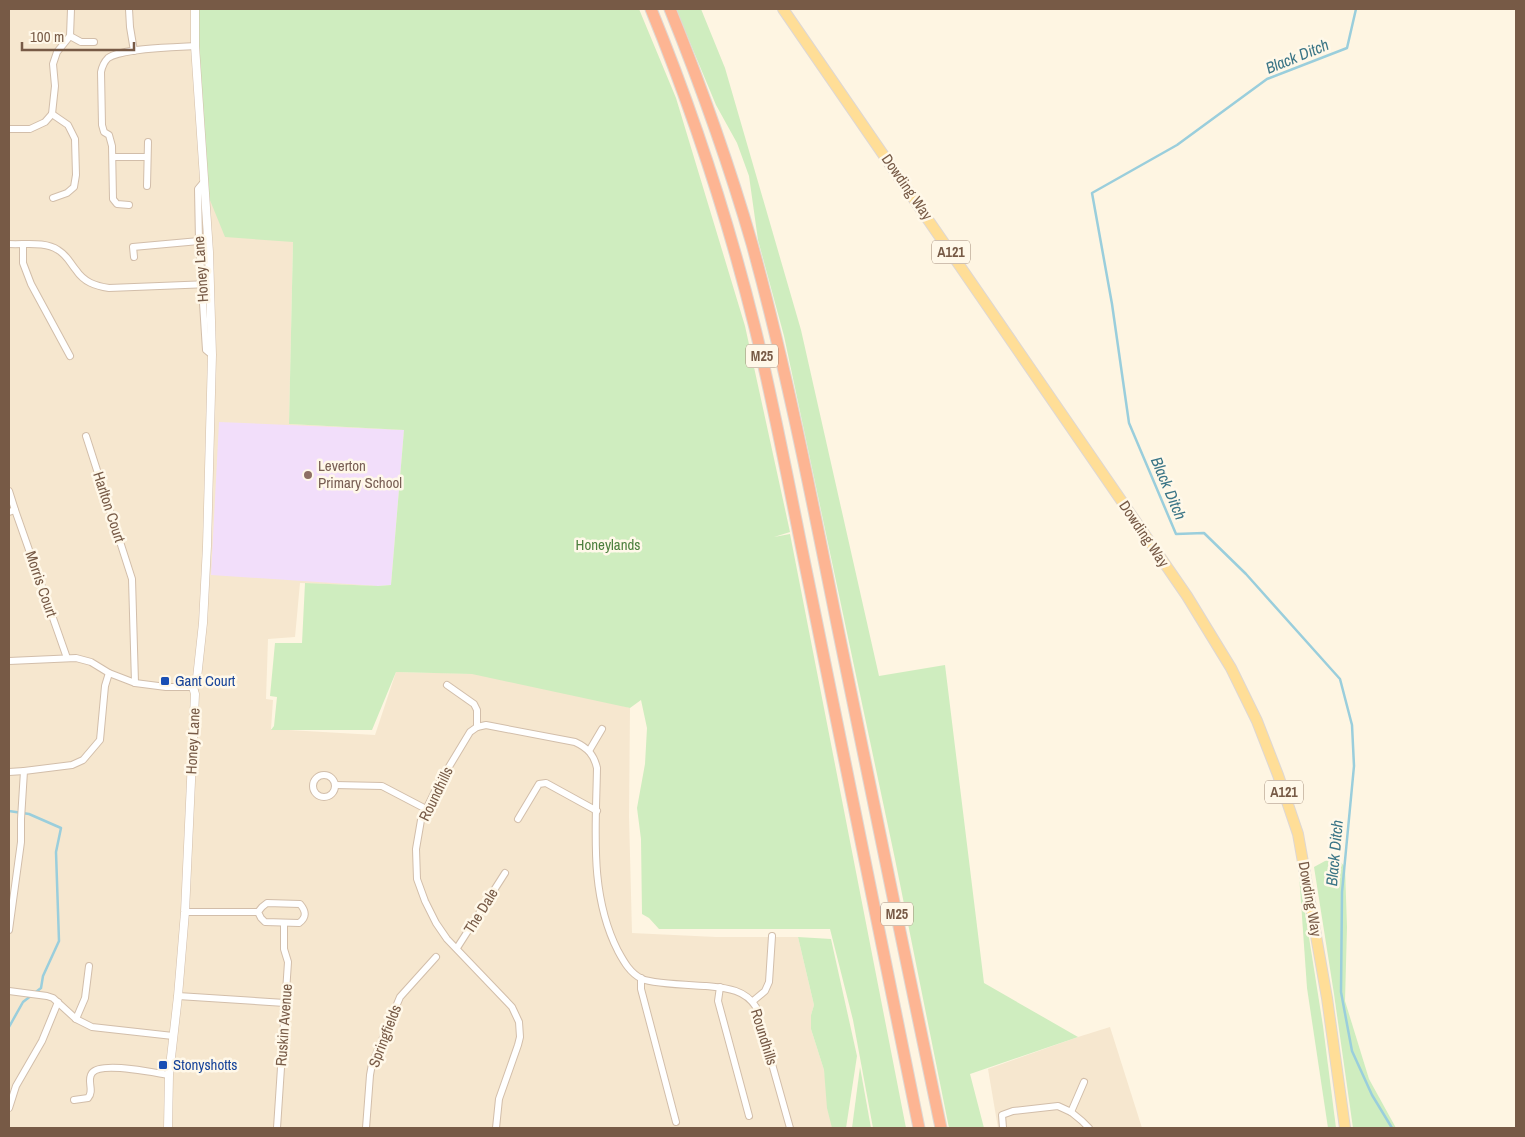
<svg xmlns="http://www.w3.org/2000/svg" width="1525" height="1137" font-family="'Archivo Narrow',sans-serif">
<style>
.residential{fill:#f6e7cf}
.education{fill:#f2defa}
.green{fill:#cfedbf}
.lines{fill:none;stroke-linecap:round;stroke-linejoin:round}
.stream{stroke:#9acedc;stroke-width:2.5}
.minor-casing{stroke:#d2beaa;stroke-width:8}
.tertiary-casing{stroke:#d2beaa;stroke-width:9}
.primary-casing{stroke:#ded7d3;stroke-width:12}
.motorway-casing{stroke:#ded7d3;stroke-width:13}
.minor{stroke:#fff;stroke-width:6}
.tertiary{stroke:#fff;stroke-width:8}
.primary{stroke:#ffde97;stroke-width:10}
.motorway{stroke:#fdb593;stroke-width:11}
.education-dot{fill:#8d6e63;stroke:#fff8e9;stroke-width:2}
.transit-dot{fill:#1a4fb4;stroke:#fff8e9;stroke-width:2}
.labels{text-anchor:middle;stroke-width:5;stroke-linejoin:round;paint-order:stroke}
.shield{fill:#fff8e9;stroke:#a08977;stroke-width:1}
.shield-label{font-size:14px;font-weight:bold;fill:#775a46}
.street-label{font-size:15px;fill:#775a46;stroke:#fff8e9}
.education-label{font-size:15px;fill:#785e54;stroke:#fff8e9;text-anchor:start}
.park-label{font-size:15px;fill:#4c7f3d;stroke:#fff8e9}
.transit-label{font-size:15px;fill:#164399;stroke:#fff8e9;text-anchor:start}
.water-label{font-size:16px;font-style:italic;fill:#3b7586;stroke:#fff8e9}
</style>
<rect width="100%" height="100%" fill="#fef5e2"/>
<g class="residential">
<polygon points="9,9 195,9 293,242 289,424 404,430 378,586 300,583 295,637 268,639 266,699 273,700 271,729 375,735 396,672 487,674 561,689 630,708 629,816 632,933 716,937 798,937 814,1005 811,1015 811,1029 824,1070 834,1128 9,1128"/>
<polygon points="1110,1027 1142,1128 998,1128 988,1069 1078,1037"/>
</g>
<polygon class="education" points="219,422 404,430 391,585 378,586 211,575"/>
<g class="green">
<polygon points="197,9 639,9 676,98 745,326 790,532 774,537 790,534 906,1128 873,1128 853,1020 830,929 659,929 649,918 642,914 641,839 637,808 645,764 647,728 641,700 630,708 472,674 396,672 372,730 271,730 274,726 277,697 270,696 275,643 302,643 305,583 378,586 391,585 404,430 289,424 293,242 225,237 203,183"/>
<polygon points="676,9 701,9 725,68 801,330 879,676 945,665 984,983 1078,1037 970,1074 984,1128 949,1128 895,859 784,336 758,240 749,176 737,143 716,105"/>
<polygon points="1337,858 1345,867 1347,927 1345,1001 1369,1079 1396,1128 1353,1128 1334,994 1314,867 1325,861"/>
<polygon points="1299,874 1323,1026 1336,1128 1328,1128 1307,988"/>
<polygon points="798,937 831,939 857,1056 846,1128 832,1128 827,1108 824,1070 811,1029 811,1015 814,1005"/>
<polygon points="860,1067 871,1128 852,1128"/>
</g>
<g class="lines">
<g class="stream">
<polyline points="1356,9 1347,48 1267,79 1177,145 1092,193 1112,304 1129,423 1176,534 1204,533 1246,574 1340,679 1352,725 1354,766 1342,892 1341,992 1352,1051 1372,1095 1392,1128"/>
<polyline points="9,811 29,814 61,828 56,852 59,941 43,976 41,988 23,1002 9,1027"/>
</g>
<defs>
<g id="minor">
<polyline points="129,9 130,27 134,51"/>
<polyline points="70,36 81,42 94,42"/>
<polyline points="52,114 68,125 75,139 76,175 74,187 67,193 53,198"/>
<polyline points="9,129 30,129 45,122 52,114 55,86 53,64 57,52 70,36 71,9"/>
<polyline points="113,157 147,157"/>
<polyline points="203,183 198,189 199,241 206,350 212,355"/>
<polyline points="147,186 148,142"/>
<path d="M129,205L117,204L113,199L112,146L109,135L104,132L102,125L101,72C102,67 104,62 108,58C122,48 176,47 195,46"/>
<path d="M9,244C24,245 45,241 58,250C67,255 70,263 76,270C84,282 95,286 109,288L210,284"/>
<polyline points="23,245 23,263 31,284 70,356"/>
<polyline points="134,257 133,247 199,241"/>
<polyline points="86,436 132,579 135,683"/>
<polyline points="9,491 15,510"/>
<polyline points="9,512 15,510 67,658"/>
<polyline points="9,661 76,658 91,662 109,673 135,683 166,687 193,687"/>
<polyline points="447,685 474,704 477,710 477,727"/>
<polyline points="589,751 602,729"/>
<polyline points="9,772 24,771"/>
<circle cx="324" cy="786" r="11"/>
<polyline points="335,785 382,786 426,809"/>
<polyline points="518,819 539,784 546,783 597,811"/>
<path d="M185,912H258L262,907L267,903L300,904C306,911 307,917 299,923L265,922L261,918L258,912"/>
<polyline points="9,930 21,842 21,819 24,771 72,765 83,760 100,740 105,686 109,673"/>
<polyline points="457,948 505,873"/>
<polyline points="641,978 641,989 676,1122"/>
<polyline points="720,987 718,1001 749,1116"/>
<polyline points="9,991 47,996 53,998 76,1019 92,1027 173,1036"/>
<polyline points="178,996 285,1003"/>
<polyline points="753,1001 765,991 769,982 772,936"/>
<polyline points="76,1019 85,998 89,966"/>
<path d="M74,1100L88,1098C95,1090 86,1081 92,1073C101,1061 155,1073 169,1075"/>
<polyline points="9,1108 16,1086 42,1041 58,1002"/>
<polyline points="1071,1112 1084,1082"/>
<polyline points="277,1128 288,962 284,949 284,923"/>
<polyline points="366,1128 370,1075 372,1064 400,997 436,957"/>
<path d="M496,1128L499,1099L518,1045L520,1037L519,1022L512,1007L447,939L436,923L425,901L417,879L416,849L421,820L438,785L470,732L477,727L486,725L575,742C588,748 594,755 597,768C596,830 589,894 618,951C624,962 630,973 642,979C654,984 692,985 706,986C726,988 745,989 756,1007L790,1128"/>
<polyline points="1003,1128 1002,1115 1013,1111 1058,1106 1071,1112 1082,1121 1089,1128"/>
</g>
<polyline id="tertiary" points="168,1128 169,1075 178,996 185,912 195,694 193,687 197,678 203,623 207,546 212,355 209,252 195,46 195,9"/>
<polyline id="primary" points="783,9 1187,596 1231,668 1257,721 1278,775 1298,834 1327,998 1345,1128"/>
<g id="motorway">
<path d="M651,9C693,112 728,219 755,328C776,414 792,502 810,589C847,768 882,948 919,1128"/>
<path d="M670,9C701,86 729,164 752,244C787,371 812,500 838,629C872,795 906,962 941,1128"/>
</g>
</defs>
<use href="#minor" class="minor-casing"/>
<use href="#tertiary" class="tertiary-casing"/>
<use href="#primary" class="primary-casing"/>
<use href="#motorway" class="motorway-casing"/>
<use href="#minor" class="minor"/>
<use href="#tertiary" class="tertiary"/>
<use href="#primary" class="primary"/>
<use href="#motorway" class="motorway"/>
</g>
<circle class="education-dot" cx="308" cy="475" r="5"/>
<g class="transit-dot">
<rect x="160" y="676" width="10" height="10" rx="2.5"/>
<rect x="158" y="1060" width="10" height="10" rx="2.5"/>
</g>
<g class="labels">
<g class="shield">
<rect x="932" y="240.5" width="38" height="23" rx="4"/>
<rect x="746" y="344.5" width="32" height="23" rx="4"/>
<rect x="1265" y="780.5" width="38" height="23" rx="4"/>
<rect x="881" y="902.5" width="32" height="23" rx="4"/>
</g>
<g class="shield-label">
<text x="951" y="257">A121</text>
<text x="762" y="361">M25</text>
<text x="1284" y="797">A121</text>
<text x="897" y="919">M25</text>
</g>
<g class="street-label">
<text transform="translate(907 187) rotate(55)" y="5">Dowding Way</text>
<text transform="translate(201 269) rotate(-94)" y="5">Honey Lane</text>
<text transform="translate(109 507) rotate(72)" y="5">Harlton Court</text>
<text transform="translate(1144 534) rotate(56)" y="5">Dowding Way</text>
<text transform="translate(41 584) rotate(71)" y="5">Morris Court</text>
<text transform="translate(193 741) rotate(-87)" y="5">Honey Lane</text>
<text transform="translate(436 794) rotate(-64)" y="5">Roundhills</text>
<text transform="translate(1310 899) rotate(80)" y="5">Dowding Way</text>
<text transform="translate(481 911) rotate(-58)" y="5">The Dale</text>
<text transform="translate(284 1025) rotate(-86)" y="5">Ruskin Avenue</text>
<text transform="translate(385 1036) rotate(-69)" y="5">Springfields</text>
<text transform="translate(764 1037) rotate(73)" y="5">Roundhills</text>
</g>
<g class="education-label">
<text x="318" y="471">Leverton<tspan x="318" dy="17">Primary School</tspan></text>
</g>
<g class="park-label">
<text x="608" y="550">Honeylands</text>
</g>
<g class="transit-label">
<text x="175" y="686">Gant Court</text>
<text x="173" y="1070">Stonyshotts</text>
</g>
<g class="water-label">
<text transform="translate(1297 56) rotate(-22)" y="6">Black Ditch</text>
<text transform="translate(1169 488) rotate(67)" y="6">Black Ditch</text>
<text transform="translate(1334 853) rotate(-85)" y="6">Black Ditch</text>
</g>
</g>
<rect width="1525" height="1137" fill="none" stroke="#775a46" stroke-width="20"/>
<path d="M22 42v8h112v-8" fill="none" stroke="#775a46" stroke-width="2.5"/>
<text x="30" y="42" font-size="15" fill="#775a46" stroke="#fff8e9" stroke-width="4" paint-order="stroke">100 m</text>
</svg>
